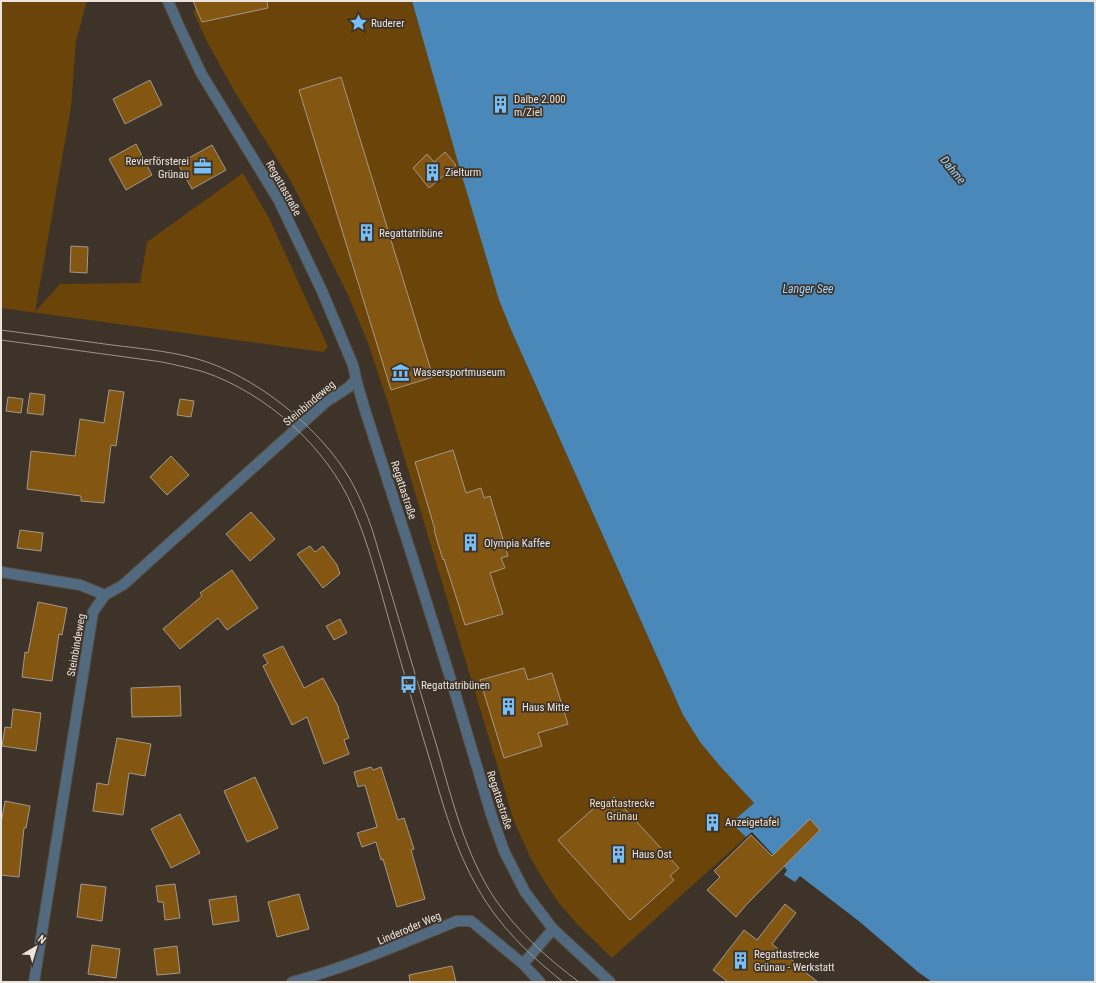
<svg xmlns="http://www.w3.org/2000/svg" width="1096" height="983" font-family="'Roboto Condensed',sans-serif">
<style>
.green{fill:#6a4408}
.water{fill:#4988b8}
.building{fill:#835612;stroke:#a4988b}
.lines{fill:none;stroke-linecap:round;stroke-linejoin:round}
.minor-casing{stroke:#594f45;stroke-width:12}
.minor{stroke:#516a7f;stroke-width:10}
.tram{stroke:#9d968d;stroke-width:1}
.labels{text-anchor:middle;stroke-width:3.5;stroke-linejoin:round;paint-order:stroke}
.poi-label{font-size:11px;fill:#eae4dd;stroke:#3d3328;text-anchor:start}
.street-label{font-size:11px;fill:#eae4dd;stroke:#3d3328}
.park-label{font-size:11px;fill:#f6dabb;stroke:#3d3328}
.water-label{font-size:12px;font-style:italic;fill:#a2d4fd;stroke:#3d3328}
</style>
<rect width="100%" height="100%" fill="#3d3328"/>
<g class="green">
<polygon points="1,1 87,1 76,41 71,108 67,130 35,312 60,284 140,283 147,242 243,173 269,218 328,347 323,352 1,308"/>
<polygon points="236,1 412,1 512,332 683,715 700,742 719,765 754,803 731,823 746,837 612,958 578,925 558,902 545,882 532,861 520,835 513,818 498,768 387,400 368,343 348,295 311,220 289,178 236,94 206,40 193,11 196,9"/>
</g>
<polygon class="water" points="412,1 1095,1 1095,982 932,982 918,972 860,922 800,876 795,882 784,875 787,870 752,832 746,837 731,823 754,803 719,765 700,742 683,715 512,332 499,300 459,166"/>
<g class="building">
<polygon points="193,1 267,1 268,8 202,22"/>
<polygon points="341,77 433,377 391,390 299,90"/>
<polygon points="150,80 162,105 125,124 113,99"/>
<polygon points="136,144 152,175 126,190 109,159"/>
<polygon points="212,145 226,170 192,189 178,164"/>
<polygon points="445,152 456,165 429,188 413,168 427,154 434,162"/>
<polygon points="71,246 88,247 87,273 70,272"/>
<polygon points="109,390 124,392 116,446 111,445 104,503 81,501 81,496 27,489 31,451 75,456 80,419 104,423"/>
<polygon points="30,393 45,395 43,415 27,413"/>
<polygon points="8,397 23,399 21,413 6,411"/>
<polygon points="180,399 194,401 191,417 177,415"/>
<polygon points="453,450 466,493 481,488 484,498 490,496 508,556 501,558 505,568 490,573 503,614 465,625 444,559 443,560 434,530 435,530 415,462"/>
<polygon points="171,456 189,475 167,495 150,477"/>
<polygon points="251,512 275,539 250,561 226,534"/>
<polygon points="20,530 43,533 41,551 17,548"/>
<polygon points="310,546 315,552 323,546 337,565 340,574 323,588 297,554"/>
<polygon points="232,570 258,608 227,630 218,618 180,649 163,629 202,596 200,593"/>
<polygon points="38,602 67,608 62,635 59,634 52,681 22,677 25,652 28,653"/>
<polygon points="340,619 347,633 334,640 326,626"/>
<polygon points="283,646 304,688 323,678 339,708 338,708 349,738 344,740 349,754 324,764 307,717 292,725 263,666 268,663 263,655"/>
<polygon points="524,668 528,680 552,673 568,724 538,733 542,746 504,758 480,680"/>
<polygon points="180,686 181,716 132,717 131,688"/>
<polygon points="13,709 41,713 36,751 2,746 5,727 11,728"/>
<polygon points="117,738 151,744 145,776 129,773 123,815 93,811 97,783 108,785"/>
<polygon points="371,767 373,770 381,767 398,820 404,818 414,849 411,850 425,899 397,907 383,859 381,860 376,842 362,847 357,833 377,827 365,785 358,787 354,772"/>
<polygon points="255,777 278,828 247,842 224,791"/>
<polygon points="614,797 679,868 670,876 674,880 630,920 558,840 602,801 605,805"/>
<polygon points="5,801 30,806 26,828 24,828 19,877 1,875 1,824"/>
<polygon points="180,814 200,853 171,868 151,829"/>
<polygon points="810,819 820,830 747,904 736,917 707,890 720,877 714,871 751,835 772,856"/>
<polygon points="81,884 106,887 102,921 77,917"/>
<polygon points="175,884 180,918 165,920 163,902 158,902 156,886"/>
<polygon points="299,894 309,929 277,937 268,902"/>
<polygon points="236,896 239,921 213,925 209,900"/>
<polygon points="785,904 796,913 772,944 797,964 796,965 818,982 728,982 713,970 744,930 757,940"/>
<polygon points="92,945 120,949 116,978 88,974"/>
<polygon points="177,946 180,973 157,975 154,949"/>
<polygon points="452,966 456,982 410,982 409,975"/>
</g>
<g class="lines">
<defs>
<g id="minor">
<polyline points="168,1 178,24 201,73 279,201 322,291 353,365 356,379 364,407 412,556 456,696 491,814 504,851 525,892 553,929 610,982"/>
<polyline points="1,572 80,585 105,595"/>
<polyline points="523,964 553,929"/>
<polyline points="34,982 93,612 105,595 123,585 326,402 349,387 356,379"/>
<path d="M292,982C350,967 402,943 457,921H471L523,964L540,982"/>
</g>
</defs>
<use href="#minor" class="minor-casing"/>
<use href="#minor" class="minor"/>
<g class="tram">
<path d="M1,330C38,335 75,340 112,345C145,349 179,352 210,363C264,383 321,430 350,479C359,495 366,512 372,529C394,602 415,675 437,747C452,799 465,854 495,899C518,932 548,959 579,982"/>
<path d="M1,340L162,362C176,365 190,368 204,372C266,393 327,447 353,508C369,545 379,585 390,624C404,674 419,724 434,774C445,812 457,852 477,887C498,925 529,955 563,982"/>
</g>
</g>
<defs>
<symbol id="sight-bare" viewBox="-9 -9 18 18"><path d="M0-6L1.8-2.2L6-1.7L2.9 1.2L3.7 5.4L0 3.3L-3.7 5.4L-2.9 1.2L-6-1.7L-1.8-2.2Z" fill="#78bff7" stroke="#3d3328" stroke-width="2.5" paint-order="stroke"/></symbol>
<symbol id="building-bare" viewBox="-9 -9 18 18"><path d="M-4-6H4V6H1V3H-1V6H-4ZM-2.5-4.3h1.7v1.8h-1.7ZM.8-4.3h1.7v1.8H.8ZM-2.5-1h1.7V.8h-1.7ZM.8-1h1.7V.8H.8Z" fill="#78bff7" stroke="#3d3328" stroke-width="2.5" paint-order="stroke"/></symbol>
<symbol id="office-bare" viewBox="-9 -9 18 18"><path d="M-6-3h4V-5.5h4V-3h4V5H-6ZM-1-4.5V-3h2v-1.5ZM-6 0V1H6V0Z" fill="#78bff7" stroke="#3d3328" stroke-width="2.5" paint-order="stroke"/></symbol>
<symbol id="museum-bare" viewBox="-9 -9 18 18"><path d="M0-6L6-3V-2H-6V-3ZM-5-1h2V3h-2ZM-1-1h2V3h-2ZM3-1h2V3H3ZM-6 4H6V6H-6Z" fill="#78bff7" stroke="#3d3328" stroke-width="2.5" paint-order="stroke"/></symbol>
<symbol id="bus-bare" viewBox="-9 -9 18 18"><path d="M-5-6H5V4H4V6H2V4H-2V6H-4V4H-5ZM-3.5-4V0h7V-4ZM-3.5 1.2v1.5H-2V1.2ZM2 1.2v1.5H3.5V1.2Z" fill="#78bff7" stroke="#3d3328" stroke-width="2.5" paint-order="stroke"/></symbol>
</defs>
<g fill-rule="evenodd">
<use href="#sight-bare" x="346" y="10" width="25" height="25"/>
<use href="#building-bare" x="488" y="92" width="25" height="25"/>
<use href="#office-bare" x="190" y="154" width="25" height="25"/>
<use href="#building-bare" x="420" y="160" width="25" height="25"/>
<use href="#building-bare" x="354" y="220" width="25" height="25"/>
<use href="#museum-bare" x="388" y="360" width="25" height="25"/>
<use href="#building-bare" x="458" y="530" width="25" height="25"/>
<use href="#bus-bare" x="396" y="672" width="25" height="25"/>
<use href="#building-bare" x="496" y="694" width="25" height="25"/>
<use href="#building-bare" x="700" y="810" width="25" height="25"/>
<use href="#building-bare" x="606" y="842" width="25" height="25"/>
<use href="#building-bare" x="728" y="948" width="25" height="25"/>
</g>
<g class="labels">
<g class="poi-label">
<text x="371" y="27">Ruderer</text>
<text x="514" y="103">Dalbe 2.000<tspan x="514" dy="13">m/Ziel</tspan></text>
<text x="189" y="165" text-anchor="end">Revierförsterei<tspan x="189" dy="13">Grünau</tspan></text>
<text x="445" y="176">Zielturm</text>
<text x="379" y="237">Regattatribüne</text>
<text x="413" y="376">Wassersportmuseum</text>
<text x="484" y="547">Olympia Kaffee</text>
<text x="421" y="689">Regattatribünen</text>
<text x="522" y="711">Haus Mitte</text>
<text x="725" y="826">Anzeigetafel</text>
<text x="632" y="858">Haus Ost</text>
<text x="754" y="958">Regattastrecke<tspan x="754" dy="13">Grünau - Werkstatt</tspan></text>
</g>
<g class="street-label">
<text transform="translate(284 188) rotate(61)" y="4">Regattastraße</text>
<text transform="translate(309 403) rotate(-40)" y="4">Steinbindeweg</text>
<text transform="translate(404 490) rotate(72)" y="4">Regattastraße</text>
<text transform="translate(76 645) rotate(-80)" y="4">Steinbindeweg</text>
<text transform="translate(500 800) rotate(72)" y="4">Regattastraße</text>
<text transform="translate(409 928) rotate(-23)" y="4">Linderoder Weg</text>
</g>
<g class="park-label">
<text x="622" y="807">Regattastrecke<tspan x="622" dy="13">Grünau</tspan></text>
</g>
<g class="water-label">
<text transform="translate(953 170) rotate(50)" y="4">Dahme</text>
<text x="808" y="293">Langer See</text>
</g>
</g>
<rect width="1096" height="983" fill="none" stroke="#eae4dd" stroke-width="4"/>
<g transform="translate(36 947) rotate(38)" stroke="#3d3328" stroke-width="3" paint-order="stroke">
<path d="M0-3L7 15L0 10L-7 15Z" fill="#eae4dd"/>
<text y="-6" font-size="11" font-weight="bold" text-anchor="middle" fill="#eae4dd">N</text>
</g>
</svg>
